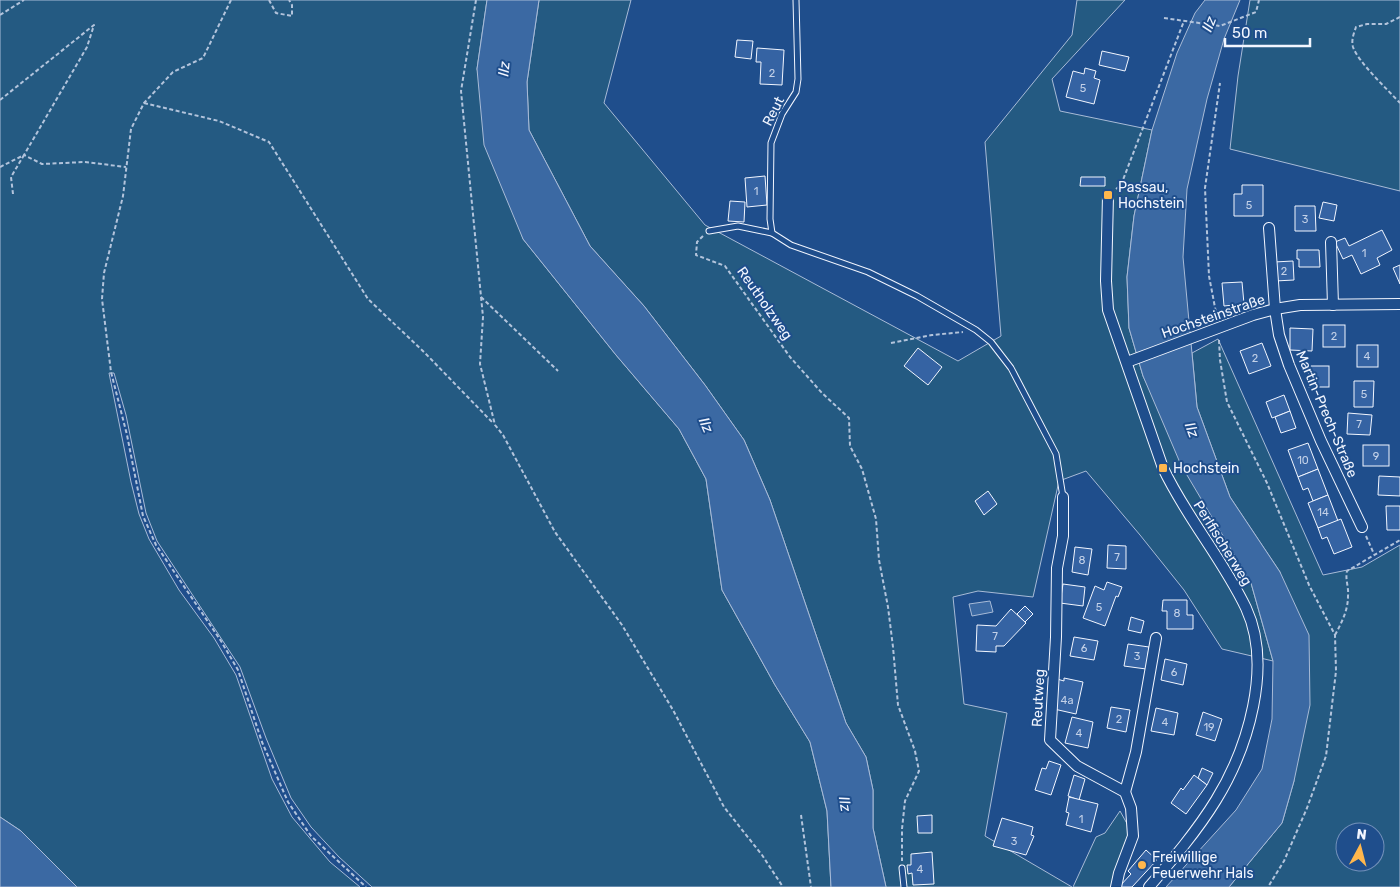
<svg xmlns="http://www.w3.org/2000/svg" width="1400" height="887" font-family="Rubik,sans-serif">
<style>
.green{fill:#245a82;stroke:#a8bbd7;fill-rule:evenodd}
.water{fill:#3b69a3;stroke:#a8bbd7}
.building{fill:#3563a3;stroke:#f2f6ff}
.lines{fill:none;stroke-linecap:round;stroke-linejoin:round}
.lane-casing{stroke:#f2f6ff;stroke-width:7}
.street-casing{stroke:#f2f6ff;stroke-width:12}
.path{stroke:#b3c4dc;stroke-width:2;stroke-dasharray:4 2.5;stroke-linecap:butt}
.lane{stroke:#1f4e8c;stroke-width:5}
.street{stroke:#1f4e8c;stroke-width:10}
.poi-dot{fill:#ffb74d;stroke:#1f4e8c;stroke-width:2}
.labels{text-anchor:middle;stroke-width:4;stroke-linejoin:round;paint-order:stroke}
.number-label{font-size:11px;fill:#c3d1e8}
.street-label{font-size:14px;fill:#f2f6ff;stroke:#1f4e8c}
.poi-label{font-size:14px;fill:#f2f6ff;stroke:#1f4e8c;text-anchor:start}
.water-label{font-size:15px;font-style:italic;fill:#f2f6ff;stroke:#1f4e8c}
</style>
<rect width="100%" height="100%" fill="#1f4e8c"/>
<g class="green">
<polygon points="0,0 487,0 477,69 523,239 616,355 679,429 706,479 722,590 775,685 810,742 827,811 831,887 372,887 339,857 311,827 291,798 266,738 240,667 157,541 146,513 126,415 114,373 109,373 131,482 139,514 149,539 179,590 214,638 236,675 272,779 292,817 330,862 360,887 77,887 21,831 0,817"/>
<polygon points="539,0 631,0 604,103 705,225 958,361 1001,336 985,142 1072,35 1077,0 1125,0 1052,79 1060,111 1152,130 1134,216 1127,277 1129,328 1143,376 1218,527 1251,583 1273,661 1222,649 1184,590 1140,535 1086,471 1059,481 1033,597 978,591 953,597 964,704 1007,713 985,836 1072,887 886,887 873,828 873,790 866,757 846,723 770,500 744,440 705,385 644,306 590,246 529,130 527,82"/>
<polygon points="1250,0 1400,0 1400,191 1230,149 1238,76"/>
<path d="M1218,339L1323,575L1362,567L1400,545V887H1229L1282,823L1294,781L1280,572L1230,497L1197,407L1192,353ZM1345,832H1375V862H1345Z"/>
<polygon points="1120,811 1130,829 1111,887 1073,887 1096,837 1105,833"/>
</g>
<g class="water">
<polygon points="487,0 539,0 527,82 529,130 590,246 644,306 705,385 744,440 770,500 846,723 866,757 873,790 873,828 886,887 831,887 827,811 810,742 775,685 722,590 706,479 679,429 616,355 523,239 484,145 477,69"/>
<polygon points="1205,0 1240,0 1224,39 1207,99 1187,189 1183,257 1197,407 1230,497 1280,572 1309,635 1310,705 1294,781 1282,823 1229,887 1166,887 1236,810 1262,769 1272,719 1273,661 1251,583 1181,465 1143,376 1129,328 1127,277 1134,216 1152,130 1177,53 1195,13"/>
<polygon points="990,601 993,612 972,616 969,604"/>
<polygon points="0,817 21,831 77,887 0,887"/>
</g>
<g class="building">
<polygon points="737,40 753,41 751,59 735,57"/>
<polygon points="757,48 784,50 782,85 760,84 761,62 756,62"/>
<polygon points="1102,51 1129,57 1125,71 1099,65"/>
<polygon points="1085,68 1096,71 1094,78 1100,80 1094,104 1066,97 1073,71 1084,74"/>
<polygon points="765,176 767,205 747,207 745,178"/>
<polygon points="1081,177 1105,177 1105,186 1080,186"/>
<polygon points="1242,185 1263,185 1263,216 1234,216 1234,194 1242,194"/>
<polygon points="730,201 745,202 744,222 728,221"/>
<polygon points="1323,202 1337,205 1334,221 1319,218"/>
<polygon points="1295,206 1315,206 1316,231 1295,231"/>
<polygon points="1382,230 1392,250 1377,258 1380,265 1361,274 1352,255 1343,259 1335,242 1345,238 1349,246"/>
<polygon points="1297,250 1319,250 1320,267 1299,267 1299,259 1297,259"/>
<polygon points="1293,261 1294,280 1275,281 1274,262"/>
<polygon points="1400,265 1400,284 1393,268"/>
<polygon points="1242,282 1244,304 1224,306 1222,283"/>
<rect x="1323" y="325" width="22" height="22"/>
<polygon points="1290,328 1313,329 1312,351 1290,350"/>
<polygon points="1262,343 1271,366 1249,374 1240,351"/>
<rect x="1357" y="345" width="21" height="22"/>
<polygon points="918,348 942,367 928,385 904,366"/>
<rect x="1309" y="366" width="20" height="21"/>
<polygon points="1354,381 1374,381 1373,407 1354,407"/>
<polygon points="1284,395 1290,411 1272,418 1266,402"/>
<polygon points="1290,411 1296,428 1281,433 1275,417"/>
<polygon points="1348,413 1372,415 1370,435 1347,434"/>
<polygon points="1308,443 1318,469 1298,477 1288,450"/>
<rect x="1363" y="445" width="26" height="21"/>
<polygon points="1318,469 1328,495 1313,501 1308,488 1303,490 1298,477"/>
<polygon points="1379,476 1400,477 1400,496 1378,495"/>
<polygon points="988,491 997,504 984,515 975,501"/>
<polygon points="1328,495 1338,521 1318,528 1308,503"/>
<polygon points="1386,506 1400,506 1400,530 1387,530"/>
<polygon points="1341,519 1352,547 1334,554 1327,537 1322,539 1318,528"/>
<polygon points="1108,545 1126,546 1126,569 1107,568"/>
<polygon points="1075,547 1092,549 1088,575 1072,572"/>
<polygon points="1107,582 1122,587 1118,597 1116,596 1105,626 1083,618 1095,586 1104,590"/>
<polygon points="1063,584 1085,587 1083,606 1060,603"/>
<polygon points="1163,600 1187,600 1187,615 1193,615 1193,629 1167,629 1167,611 1162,611"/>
<polygon points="1025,606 1033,614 1025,622 1017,614"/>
<polygon points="1011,609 1026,623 1004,646 996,646 996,652 976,651 977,625 996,626"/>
<polygon points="1131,617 1144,621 1141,633 1128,630"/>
<polygon points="1074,637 1098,641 1094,660 1070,656"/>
<polygon points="1128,644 1149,647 1146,669 1124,666"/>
<polygon points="1165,659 1187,664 1183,685 1161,680"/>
<polygon points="1064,678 1083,682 1076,714 1054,709 1057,679 1064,681"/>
<polygon points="1111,707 1130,710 1126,732 1107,728"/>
<polygon points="1156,708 1178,713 1174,735 1151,731"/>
<polygon points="1203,712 1222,719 1215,741 1196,735"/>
<polygon points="1072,717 1093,722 1088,748 1065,743"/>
<polygon points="1049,761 1061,765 1051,795 1035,790 1042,768 1046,769"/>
<polygon points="1202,768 1213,773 1207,785 1198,778"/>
<polygon points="1074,775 1085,779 1079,800 1068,796"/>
<polygon points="1194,775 1207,785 1186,814 1171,803 1181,788 1183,790"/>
<polygon points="1069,797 1098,804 1091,832 1066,825 1069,813 1066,812"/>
<polygon points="932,815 932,833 918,833 917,816"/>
<polygon points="1002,818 1033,827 1031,835 1034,836 1026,855 993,846"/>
<polygon points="1146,850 1157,860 1132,887 1119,887 1131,874 1128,871"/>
<polygon points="932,852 934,884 913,885 912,873 908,874 907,865 911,865 911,854"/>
</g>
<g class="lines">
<defs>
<g id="lane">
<polyline points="709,231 738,226 772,233 791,245 868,272 917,296 976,330 991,342 1011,368 1056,454 1063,497"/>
<polyline points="772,233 770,219 771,143 782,114 796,92 798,79 796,0"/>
<polyline points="902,868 904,887"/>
</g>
<g id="street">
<path d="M1108,196L1106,281L1108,310L1163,468C1186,517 1222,558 1246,608C1273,666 1248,748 1216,800C1197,831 1173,859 1149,887"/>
<polyline points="1269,228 1275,309 1279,335 1289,365 1321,441 1362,527"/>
<polyline points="1331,242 1333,305"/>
<polyline points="1127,362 1253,315 1275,309 1300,305 1400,304"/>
<polyline points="1063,497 1063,536 1057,568 1056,637 1050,740 1077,766 1125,792 1131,808 1133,836 1119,873 1116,887"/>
<polyline points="1125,792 1136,752 1156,638"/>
</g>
</defs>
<use href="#lane" class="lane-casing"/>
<use href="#street" class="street-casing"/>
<g class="path">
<polyline points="231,0 203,58 173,72 144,103 131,129 123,196 104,273 102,299 111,372 127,435 143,516 156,545 221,641 238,670 262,742 288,802 311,836 366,887"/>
<polyline points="269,0 276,13 292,16 292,5 289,0"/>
<polyline points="476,0 461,91 483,317 480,364 495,425 503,435 555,532 622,625 673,710 724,807 762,855 783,887"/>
<polyline points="0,15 24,0"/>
<path d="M1400,17L1386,24H1367L1356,27C1354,33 1351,40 1353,47C1358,62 1388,90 1400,103"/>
<polyline points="1164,18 1220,26 1256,12 1259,0"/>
<polyline points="0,100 94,25 87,47 24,155 42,164 85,162 126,167"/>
<polyline points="144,103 219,121 269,142 368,299 424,352 493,423"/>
<polyline points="0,167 22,156"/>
<polyline points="1116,189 1121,185 1184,21"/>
<polyline points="13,194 11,177 24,155"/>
<polyline points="703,236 697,242 696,255 725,266 790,357 822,393 849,418 850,446 862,469 876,519 879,560 888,607 893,647 898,705 915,751 919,771 905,801 902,829 902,861"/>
<polyline points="481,297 558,371"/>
<polyline points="1217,318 1209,276 1205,188 1220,83"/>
<polyline points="1219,340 1220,360 1227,402 1267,483 1309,585 1335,635 1336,671 1326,756 1307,808 1284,861 1268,887"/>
<polyline points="891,343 932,335 963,332"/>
<polyline points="1366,536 1374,554"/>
<path d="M1335,635C1342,622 1348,610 1348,596C1349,587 1345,580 1347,571L1400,540"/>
<polyline points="801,815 811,887"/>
</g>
<use href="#lane" class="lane"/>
<use href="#street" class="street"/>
</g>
<g class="poi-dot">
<rect x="1103" y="190" width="10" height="10" rx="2.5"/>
<rect x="1158" y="463" width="10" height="10" rx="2.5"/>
<circle cx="1142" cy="865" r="5"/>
</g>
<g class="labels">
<g class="number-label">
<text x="772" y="77">2</text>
<text x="1083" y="92">5</text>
<text x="756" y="195">1</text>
<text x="1249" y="209">5</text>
<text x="1305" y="223">3</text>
<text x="1364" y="257">1</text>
<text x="1284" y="275">2</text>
<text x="1334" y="340">2</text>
<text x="1367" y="360">4</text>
<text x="1255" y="362">2</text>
<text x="1364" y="398">5</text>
<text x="1359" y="428">7</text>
<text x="1376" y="460">9</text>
<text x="1303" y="464">10</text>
<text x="1323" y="516">14</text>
<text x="1117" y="561">7</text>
<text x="1082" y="564">8</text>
<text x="1099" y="611">5</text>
<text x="1177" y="617">8</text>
<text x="995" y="640">7</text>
<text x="1084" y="652">6</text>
<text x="1137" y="660">3</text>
<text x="1174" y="676">6</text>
<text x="1067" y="704">4a</text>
<text x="1119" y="723">2</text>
<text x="1165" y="726">4</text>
<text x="1209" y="731">19</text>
<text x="1079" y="737">4</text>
<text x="1081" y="823">1</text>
<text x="1014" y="845">3</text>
<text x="920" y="873">4</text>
</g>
<g class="street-label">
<text transform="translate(773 111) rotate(-63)" y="5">Reut</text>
<text transform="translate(765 303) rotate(55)" y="5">Reutholzweg</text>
<text transform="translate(1213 316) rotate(-19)" y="5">Hochsteinstraße</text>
<text transform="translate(1327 414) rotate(67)" y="5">Martin-Prech-Straße</text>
<text transform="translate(1223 543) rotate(58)" y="5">Perlfischerweg</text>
<text transform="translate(1038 698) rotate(-87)" y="5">Reutweg</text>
</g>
<g class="poi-label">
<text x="1118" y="192">Passau,<tspan x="1118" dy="16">Hochstein</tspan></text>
<text x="1173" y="473">Hochstein</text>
<text x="1152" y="862">Freiwillige<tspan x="1152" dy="16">Feuerwehr Hals</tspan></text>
</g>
<g class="water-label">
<text transform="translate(1209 24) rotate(-69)" y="5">Ilz</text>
<text transform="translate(504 69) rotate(-85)" y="5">Ilz</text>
<text transform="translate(706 425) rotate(67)" y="5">Ilz</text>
<text transform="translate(1192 430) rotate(69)" y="5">Ilz</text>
<text transform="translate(845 804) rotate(80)" y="5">Ilz</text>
</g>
</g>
<g transform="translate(1360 847) rotate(7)"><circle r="24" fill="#1f4e8c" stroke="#7391ba"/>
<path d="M0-4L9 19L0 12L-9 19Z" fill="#ffb74d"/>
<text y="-8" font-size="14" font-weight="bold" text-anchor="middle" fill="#f2f6ff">N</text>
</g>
<path d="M1225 38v8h85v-8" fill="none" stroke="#f2f6ff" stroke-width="2.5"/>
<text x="1232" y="38" font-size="15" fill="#f2f6ff" stroke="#1f4e8c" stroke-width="4" paint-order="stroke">50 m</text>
</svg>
